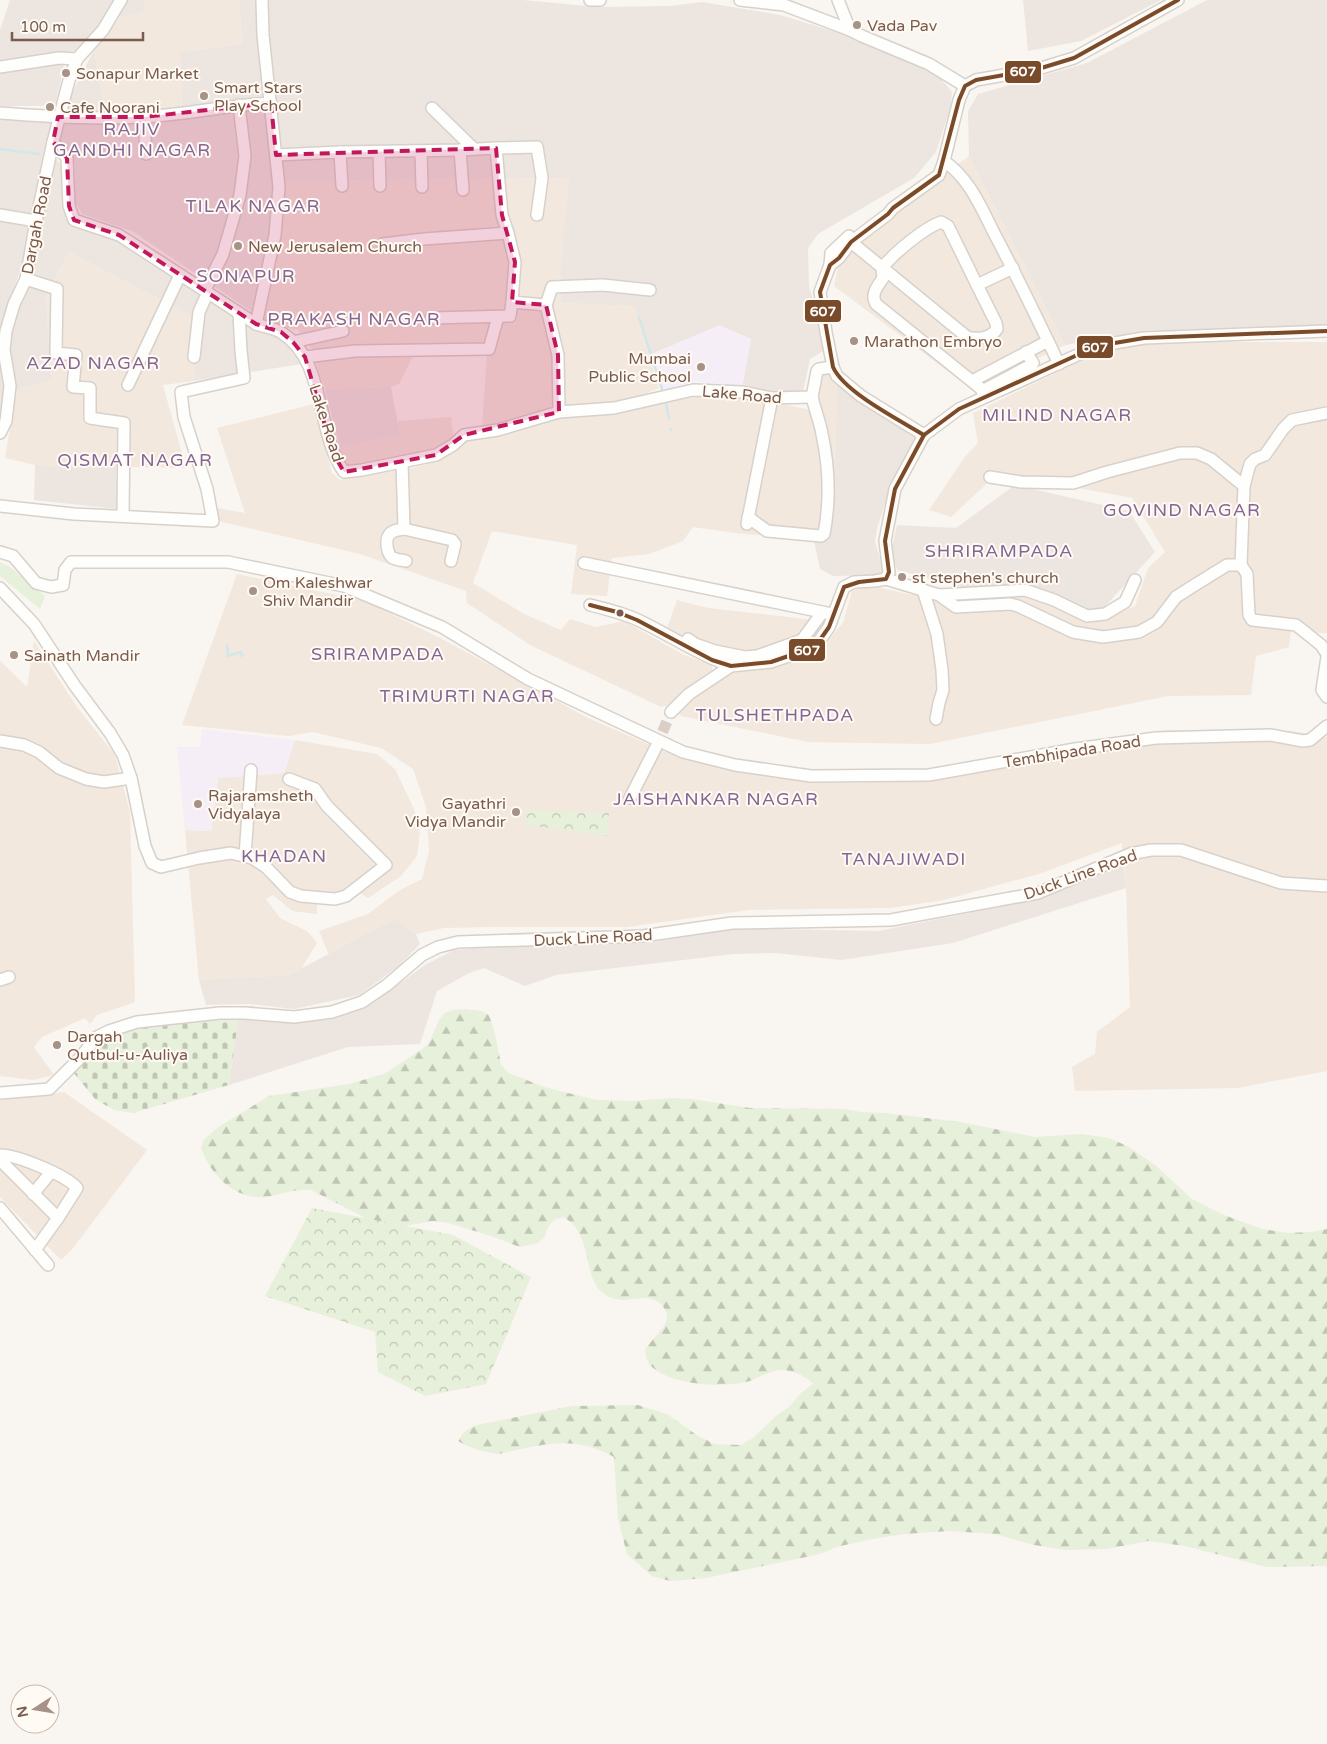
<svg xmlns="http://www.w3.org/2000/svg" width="1327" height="1744" font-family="'Varela Round',sans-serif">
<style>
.residential{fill:#f2e8de}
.industrial{fill:#ede5e0}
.education{fill:#f6eef6}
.green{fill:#e7f0db}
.forest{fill:url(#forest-firs)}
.cemetery{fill:url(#cemetery-stones)}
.park{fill:url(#park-crowns)}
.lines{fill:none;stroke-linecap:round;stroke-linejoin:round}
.stream{stroke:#d0e8ea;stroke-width:2.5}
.minor-tunnel{stroke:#d9cfc7;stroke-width:11;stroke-dasharray:11 5.5;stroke-linecap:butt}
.minor-casing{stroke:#d7d1cb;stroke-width:14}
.minor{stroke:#fefefd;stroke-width:11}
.bus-1-casing{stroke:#fffaf3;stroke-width:8}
.bus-1{stroke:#7a4b2a;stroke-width:4}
.marked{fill:#c2185b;fill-opacity:0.2;stroke:#c2185b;stroke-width:4;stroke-dasharray:10 6;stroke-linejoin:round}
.poi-dot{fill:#a69286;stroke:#fffaf3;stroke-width:2}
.bus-dot{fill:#7a5c4d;stroke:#fffaf3;stroke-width:2}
.labels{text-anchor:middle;stroke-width:4;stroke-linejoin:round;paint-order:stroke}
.poi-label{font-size:16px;fill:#7a5c4d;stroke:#fffaf3;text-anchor:start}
.street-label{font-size:16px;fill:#7a5c4d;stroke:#fffaf3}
.neighbourhood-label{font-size:18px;letter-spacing:1px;fill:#846695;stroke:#fffaf3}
.line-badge{stroke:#fffaf3;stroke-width:2}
.badge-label{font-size:14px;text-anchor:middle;font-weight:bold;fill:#fff}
</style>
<defs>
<pattern id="forest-firs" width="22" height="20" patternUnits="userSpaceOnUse" patternTransform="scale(1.25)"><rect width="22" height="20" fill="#e7f0db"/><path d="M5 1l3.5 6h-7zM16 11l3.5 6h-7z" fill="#c0c6b4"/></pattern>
<pattern id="cemetery-stones" width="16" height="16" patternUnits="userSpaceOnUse" patternTransform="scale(1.25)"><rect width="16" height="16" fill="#e7f0db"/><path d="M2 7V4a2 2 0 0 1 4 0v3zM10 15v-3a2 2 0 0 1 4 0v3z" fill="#c0c6b4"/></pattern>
<pattern id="park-crowns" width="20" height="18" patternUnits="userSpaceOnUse" patternTransform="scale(1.25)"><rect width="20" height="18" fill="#e7f0db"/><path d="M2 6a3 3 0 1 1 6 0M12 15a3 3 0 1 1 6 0" fill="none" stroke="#c0c6b4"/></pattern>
</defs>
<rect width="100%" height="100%" fill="#f9f5f0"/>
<g class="residential">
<polygon points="146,0 239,0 242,44 180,52 182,108 105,112 94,50 119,18 143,13"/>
<polygon points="969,156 1065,345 973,390 834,286 840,258 860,235"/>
<polygon points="569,178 560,270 561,303 634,306 659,388 634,399 604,405 556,406 499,425 482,427 487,353 415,352 399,384 391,387 325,389 312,350 298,330 263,323 280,224 284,181"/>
<polygon points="69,252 197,319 193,381 163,385 186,468 35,465 5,458 16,390 51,380 46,295"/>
<polygon points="1154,342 1327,342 1327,633 1318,633 1298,621 1291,630 1289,647 1256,656 1251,695 1168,696 930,744 808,742 681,716 677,709 712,681 733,673 776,668 816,654 843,623 852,591 868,585 912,595 1025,594 1081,619 1103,620 1135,606 1148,568 1165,552 1132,498 998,473 951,517 929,510 964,458 978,443 973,413 1107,348"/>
<polygon points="821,374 832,374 837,381 835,466 828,541 735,533 693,527 683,541 649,554 612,558 607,596 571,594 577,545 492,531 473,583 524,614 561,630 570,619 596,627 624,621 684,655 712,665 712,670 692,684 671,705 661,707 530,645 467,603 466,591 360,554 218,521 217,508 245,513 217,428 270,415 314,404 332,473 340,480 348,477 413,468 440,459 466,438 556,417 668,399 714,396 762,400 816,411 817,384"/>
<polygon points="451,417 454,438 439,450 346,469 340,448 400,435 397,421"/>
<polygon points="237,574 365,601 442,639 588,718 671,754 793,780 846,783 935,781 1089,743 1164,730 1291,731 1327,737 1327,1071 1237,1088 1075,1091 1072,1067 1095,1054 1097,1032 1130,1007 1126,888 1122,843 1042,873 944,900 890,908 749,910 627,927 487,927 444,928 416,934 395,919 329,955 319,931 368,914 400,890 422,879 429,851 426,807 413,769 381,748 313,732 289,736 182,725"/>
<polygon points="677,600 708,608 814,620 821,629 815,638 794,648 738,659 666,631"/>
<polygon points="34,641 77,707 115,755 130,812 135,1002 97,1015 90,1024 85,1018 42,1037 34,1047 54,1075 33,1080 0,1076 0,661 27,687"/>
<polygon points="295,740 377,754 395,769 414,809 420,832 417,856 401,876 368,898 351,887 343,893 317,896 317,914 292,911 273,895 266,899 280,918 307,931 317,943 301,969 289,975 199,980 185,830 211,831 218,778 284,773"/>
<polygon points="64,1092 147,1150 74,1247 61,1260 0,1197 0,1100"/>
</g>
<g class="industrial">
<polygon points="10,0 116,0 96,32 75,51 0,62 0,30"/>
<polygon points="126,0 146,0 143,13 119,18"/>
<polygon points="239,0 256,0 265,96 182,108 180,52 242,44"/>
<polygon points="266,0 523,0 598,7 670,6 702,2 780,15 856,38 935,72 952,92 950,109 936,152 914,178 818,234 808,248 809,287 817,312 825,350 810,359 803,392 741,393 751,339 719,326 649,355 634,306 561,303 560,270 569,178 284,181 270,66"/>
<polygon points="1023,0 1161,0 1081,41 1028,51"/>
<polygon points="1207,0 1327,0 1327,325 1145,331 1065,345 969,156 968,111 978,94 1087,63"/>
<polygon points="94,50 105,112 67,110 72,93"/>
<polygon points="36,64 64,65 55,106 0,106 0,71"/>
<polygon points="266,107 276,192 263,278 254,313 132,231 82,214 75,202 75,169 73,156 58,141 65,119"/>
<polygon points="0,116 53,120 33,213 0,209"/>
<polygon points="54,156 61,165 62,205 71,224 119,240 279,335 296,350 302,364 193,381 197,319 69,252 46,295 51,380 16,390 10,346 12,323 34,267 45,198"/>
<polygon points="0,220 31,223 20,271 2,324 5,388 0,418"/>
<polygon points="837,381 915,438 915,447 892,480 877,529 875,542 884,572 881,575 833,576 820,569 814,540 828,541 835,466"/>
<polygon points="391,387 400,435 340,448 325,389"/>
<polygon points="35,465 116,467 117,509 34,500"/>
<polygon points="1015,485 1129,511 1155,552 1096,616 1034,589 966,588 897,570 891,552 897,525 956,528"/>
<polygon points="1123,861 1126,888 953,943 841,960 776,953 734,954 556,975 525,986 484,968 469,973 437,991 420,1044 348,1047 229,1085 239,1015 274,1021 304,1021 349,1013 373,1003 425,965 454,950 485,947 649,943 729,928 878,931 994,908 1068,884"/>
<polygon points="395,919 416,934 420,944 399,966 359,995 294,1009 249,1004 206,1005 199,980 289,975"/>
</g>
<g class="education">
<polygon points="719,325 751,339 741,393 697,381 664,390 660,382 653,354"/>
<polygon points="202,729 295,740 284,773 218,778 211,831 185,830 177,747 200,747"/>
</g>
<polygon class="green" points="0,562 10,567 45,596 40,609 0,576"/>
<path class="forest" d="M464,1009L481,1011L489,1015L495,1034L501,1064L507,1072L544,1087L596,1100L633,1101L672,1098L691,1099L750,1108L844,1109L861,1112L885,1113L960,1122L1035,1137L1081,1134L1109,1138L1127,1146L1155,1165L1192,1199L1224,1215L1262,1229L1289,1233L1311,1232L1327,1229V1566L1267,1567L1185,1546L1148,1541L1107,1549L1067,1550L1034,1545L995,1534L949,1531L905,1534L872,1539L836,1547L820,1554L706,1578L670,1581L652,1576L627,1554L618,1519L614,1457C573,1434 542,1445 499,1454C485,1452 471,1449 458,1441C463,1432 467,1429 477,1425L572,1406L638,1405L667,1414L698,1436L715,1444L741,1445L753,1438L776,1416L790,1406L801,1393L813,1384C806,1376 793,1370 782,1370C769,1370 758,1379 746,1382C722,1388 672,1385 652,1367C647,1363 646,1356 645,1350C652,1337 675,1324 664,1308C654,1292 634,1301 621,1300C615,1299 607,1297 603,1293C582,1278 594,1233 563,1217L554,1220L548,1227L545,1236L538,1243L520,1247L494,1237L449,1223L434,1221L398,1227L381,1226L311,1190C295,1188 280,1195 264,1197C235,1200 209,1174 201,1147L204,1140L217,1128L269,1096L349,1084L384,1074L422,1049L429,1043L439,1020L445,1013L453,1010Z"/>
<path class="cemetery" d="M239,1015L229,1085L133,1113L114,1110L95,1099L73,1072C81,1063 90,1052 100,1044C126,1022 203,1020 239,1015Z"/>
<g class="park">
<polygon points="527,811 609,813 608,836 525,825"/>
<polygon points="312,1208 453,1235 531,1277 486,1384 425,1396 378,1372 375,1332 265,1296"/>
</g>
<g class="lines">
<g class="stream">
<polyline points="0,149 39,154"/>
<polyline points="639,318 662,389"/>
<polyline points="666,403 669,419"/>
<polyline points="671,429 671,430"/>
<polyline points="227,645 228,656 241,652 242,656"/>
</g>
<polyline class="minor-tunnel" points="656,747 671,712"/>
<defs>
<g id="minor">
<polyline points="590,0 600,0"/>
<polyline points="740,0 784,5 850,30 862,36 929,64 965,86"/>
<polyline points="838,0 850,30"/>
<polyline points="0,67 59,58 77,59"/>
<polyline points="432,108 474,149"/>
<path d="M0,113C47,116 94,120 141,117C185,115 227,105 271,103"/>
<polyline points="144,117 146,154"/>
<path d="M53,142L67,158L69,206L74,220L119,235L256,324C264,327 275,328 282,333C326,360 316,433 344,472L362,470L436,455L453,445L464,435L498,430L559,412L614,408L693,390L742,392L772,398L812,397L817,371L819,369L833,367"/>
<polyline points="496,148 537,147 542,178 537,215"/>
<polyline points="460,150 463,190"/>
<polyline points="340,152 342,186"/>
<polyline points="379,152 380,186"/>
<polyline points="421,152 422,187"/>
<polyline points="276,155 340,152 460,150 496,148 502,215 508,233 515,262 512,302 546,305 558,355 559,412"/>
<path d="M944,161C969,178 981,207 994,233C1017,276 1038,320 1059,364"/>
<polyline points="0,215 36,221"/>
<path d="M851,242L967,337C977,340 991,338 997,329L996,323L977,285"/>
<polyline points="383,244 424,239 508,233"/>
<polyline points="830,265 831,253 849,236"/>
<polyline points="26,279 57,289 56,353 76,355 73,387 90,388 90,418 124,423 123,516"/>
<polyline points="205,290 223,254 240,195 245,156 239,105"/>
<polyline points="546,305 552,287 603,285 650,290"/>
<polyline points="431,318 510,316 512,302"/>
<polyline points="256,324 275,235 279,187 263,35 262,0"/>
<polyline points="293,342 343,331"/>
<polyline points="194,357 199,312 208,292"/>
<polyline points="305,357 355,351 489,349 498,317"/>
<polyline points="972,381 1048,341"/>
<polyline points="128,385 180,275"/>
<polyline points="982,391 1031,365 1033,363 1026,352"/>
<path d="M989,395L876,304C870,294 878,286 883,278L882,268C894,253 924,228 941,222L948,226L977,285L1013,268"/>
<polyline points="0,433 6,421 10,386 4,350 6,331 14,304 26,279 36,221 53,142 69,80 77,59 103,30 121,0"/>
<polyline points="924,435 861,396 837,376 833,367 826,332 820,292 830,265 839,258 851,242 888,214 893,208 939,175 944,161 959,100 965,86 976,80 1038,69 1074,58 1178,0"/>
<polyline points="402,462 404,529 452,540 455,544 451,561"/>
<polyline points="990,477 1021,482 1073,483 1107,472 1180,453 1197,453 1211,459 1244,486 1241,565"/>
<polyline points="1244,486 1250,464 1255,459 1265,455 1283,429 1292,420 1327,413"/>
<polyline points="0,506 74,514 213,521 207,489 184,417 181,392 244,378 241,351 239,313"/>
<path d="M748,517L767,531L821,536L824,534C830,502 829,466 822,434C820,422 815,410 812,397"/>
<polyline points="747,524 772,398"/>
<path d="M404,529C399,530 392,530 389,535C385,540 387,555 393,558C397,560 402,560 406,561"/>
<polyline points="0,552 13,556 36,583 51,587 63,585 65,570 71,562 228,562 344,586 442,627 528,679 683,752 735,765 811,776 929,775 1075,749 1156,738 1270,735 1303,741 1310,740 1327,726"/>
<polyline points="584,563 832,614"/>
<polyline points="1241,565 1247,574 1249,615 1252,620 1296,625 1321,645 1327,654"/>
<polyline points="886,579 889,572 885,541 895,489 924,435 959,409 1097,346 1144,338 1327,331"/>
<polyline points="0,588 34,624 75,686 110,733 123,755 131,778 145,846 152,863 161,867 199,858 231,853 252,858 266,867 290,892 301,896 335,899 346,896 386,865 327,806 315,789 289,779"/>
<polyline points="923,590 937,634 942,670 943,690 939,703 936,719"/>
<polyline points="939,595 1025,590 1054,600 1087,616 1105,614 1125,602 1135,580"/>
<path d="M590,605C606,609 623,613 638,620C670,635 698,655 731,666"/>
<polyline points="688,639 695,644 715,651 745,657 757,656 802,640 822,613"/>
<polyline points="1327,657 1322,690 1327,697"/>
<polyline points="671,712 689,694 731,666 771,662 815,647 829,627 844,587 854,582 875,581 886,579 939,595 956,607 1010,604 1018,606 1073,632 1103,637 1139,632 1157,622 1176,597 1190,588 1227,565 1241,565"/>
<polyline points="0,741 24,745 39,752 59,768 86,779 104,782 131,778"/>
<polyline points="630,798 656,747"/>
<polyline points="245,856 251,770"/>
<polyline points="0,980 9,977"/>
<polyline points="0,1093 49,1089 78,1060 97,1037 109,1031 137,1022 220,1013 245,1013 294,1017 332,1012 362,1002 387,985 422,955 438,947 458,942 643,936 732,923 891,920 1038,893 1130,854 1151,850 1181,850 1281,883 1327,886"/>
<path d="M0,1155C17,1155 66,1175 77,1188L58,1218L35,1250"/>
<polyline points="0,1160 58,1218"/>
<polyline points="33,1194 51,1172"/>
<polyline points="0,1208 48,1265"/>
</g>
</defs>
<use href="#minor" class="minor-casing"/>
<use href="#minor" class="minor"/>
<defs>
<g id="bus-1">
<path d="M924,435C899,420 844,392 833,367L820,292L830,265L839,258L851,242L888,214L893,208L939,175L959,100L965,86L976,80L1038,69L1074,58L1178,0"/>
<polyline points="590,605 617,612 637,620 712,660 731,666 771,662 815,647 829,627 844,587 859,582 886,579 889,572 885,541 895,489 924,435 959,409 1097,346 1144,338 1327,331"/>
</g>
</defs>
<use href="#bus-1" class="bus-1-casing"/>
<use href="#bus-1" class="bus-1"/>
</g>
<path class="marked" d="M271,103L276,155L496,148L502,215L515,262L512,302L546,305L558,355L559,412L464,435L436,455L344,472L333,453L305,357L293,342L281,332L256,324L119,235L74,220L69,206L67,158L53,142L58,117H144Z"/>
<g class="poi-dot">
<circle cx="857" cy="25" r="5"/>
<circle cx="66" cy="73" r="5"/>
<circle cx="204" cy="96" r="5"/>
<circle cx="50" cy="107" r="5"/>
<circle cx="238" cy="246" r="5"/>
<circle cx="854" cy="341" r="5"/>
<circle cx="701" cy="367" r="5"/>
<circle cx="902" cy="577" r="5"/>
<circle cx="253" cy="591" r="5"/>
<circle cx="14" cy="655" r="5"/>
<circle cx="198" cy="804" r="5"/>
<circle cx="516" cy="812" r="5"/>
<circle cx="57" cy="1045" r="5"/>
</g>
<circle class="bus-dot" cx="620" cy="613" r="4.5"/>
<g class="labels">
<g class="poi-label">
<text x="867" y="31">Vada Pav</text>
<text x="76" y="79">Sonapur Market</text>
<text x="214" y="93">Smart Stars<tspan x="214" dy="18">Play School</tspan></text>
<text x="60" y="113">Cafe Noorani</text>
<text x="248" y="252">New Jerusalem Church</text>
<text x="864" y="347">Marathon Embryo</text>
<text x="691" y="364" text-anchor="end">Mumbai<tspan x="691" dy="18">Public School</tspan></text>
<text x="912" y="583">st stephen's church</text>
<text x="263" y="588">Om Kaleshwar<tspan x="263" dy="18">Shiv Mandir</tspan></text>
<text x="24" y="661">Sainath Mandir</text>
<text x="208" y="801">Rajaramsheth<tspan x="208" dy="18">Vidyalaya</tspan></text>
<text x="506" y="809" text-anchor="end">Gayathri<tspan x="506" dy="18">Vidya Mandir</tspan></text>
<text x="67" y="1042">Dargah<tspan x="67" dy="18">Qutbul-u-Auliya</tspan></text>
</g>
<g class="street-label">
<text transform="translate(36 225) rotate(-79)" y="6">Dargah Road</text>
<text transform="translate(742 394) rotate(5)" y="6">Lake Road</text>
<text transform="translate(327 423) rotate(72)" y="6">Lake Road</text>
<text transform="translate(1072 751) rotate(-9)" y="6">Tembhipada Road</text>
<text transform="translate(1080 874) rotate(-20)" y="6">Duck Line Road</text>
<text transform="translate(593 937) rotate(-3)" y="6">Duck Line Road</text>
</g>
<g class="neighbourhood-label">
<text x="132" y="135">RAJIV<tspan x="132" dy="21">GANDHI NAGAR</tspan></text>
<text x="253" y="212">TILAK NAGAR</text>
<text x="246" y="282">SONAPUR</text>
<text x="354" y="325">PRAKASH NAGAR</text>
<text x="93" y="369">AZAD NAGAR</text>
<text x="1057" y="421">MILIND NAGAR</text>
<text x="135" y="466">QISMAT NAGAR</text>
<text x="1182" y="516">GOVIND NAGAR</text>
<text x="999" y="557">SHRIRAMPADA</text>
<text x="378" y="660">SRIRAMPADA</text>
<text x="467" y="702">TRIMURTI NAGAR</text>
<text x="775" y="721">TULSHETHPADA</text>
<text x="716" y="805">JAISHANKAR NAGAR</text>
<text x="284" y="862">KHADAN</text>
<text x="904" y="865">TANAJIWADI</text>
</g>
</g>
<g class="line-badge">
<rect x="1004" y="60" width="38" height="24" rx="5" fill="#7a4b2a"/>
<rect x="804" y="299" width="38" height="24" rx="5" fill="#7a4b2a"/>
<rect x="1076" y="335" width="38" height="24" rx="5" fill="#7a4b2a"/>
<rect x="788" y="638" width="38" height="24" rx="5" fill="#7a4b2a"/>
</g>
<g class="badge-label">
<text x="1023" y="76">607</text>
<text x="823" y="316">607</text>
<text x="1095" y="352">607</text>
<text x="807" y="655">607</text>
</g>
<g transform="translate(35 1709) rotate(258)"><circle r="24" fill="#fffaf3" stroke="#cabbb1"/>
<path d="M0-4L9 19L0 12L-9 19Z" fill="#a69286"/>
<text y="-8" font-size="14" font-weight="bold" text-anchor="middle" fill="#7a5c4d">N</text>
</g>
<path d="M12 32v8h131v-8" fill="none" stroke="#7a5c4d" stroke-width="2.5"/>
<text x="20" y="32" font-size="15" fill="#7a5c4d" stroke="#fffaf3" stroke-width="4" paint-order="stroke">100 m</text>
</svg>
